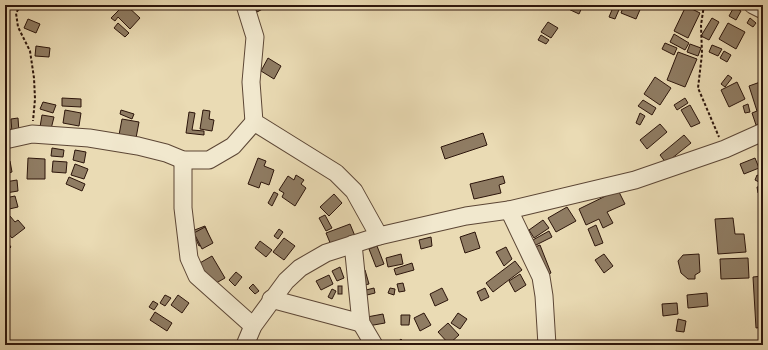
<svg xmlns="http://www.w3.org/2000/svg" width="768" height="350" font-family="'IM FELL Great Primer',serif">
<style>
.building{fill:#8f7c63;stroke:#2c150b}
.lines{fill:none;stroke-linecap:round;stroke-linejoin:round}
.minor-casing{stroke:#5c4635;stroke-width:19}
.path{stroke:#2c150b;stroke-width:2;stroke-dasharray:3 2;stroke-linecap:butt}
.minor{stroke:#f1e8ce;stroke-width:17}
</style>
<rect width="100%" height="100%" fill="#eadbb4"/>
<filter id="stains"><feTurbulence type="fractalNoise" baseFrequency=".005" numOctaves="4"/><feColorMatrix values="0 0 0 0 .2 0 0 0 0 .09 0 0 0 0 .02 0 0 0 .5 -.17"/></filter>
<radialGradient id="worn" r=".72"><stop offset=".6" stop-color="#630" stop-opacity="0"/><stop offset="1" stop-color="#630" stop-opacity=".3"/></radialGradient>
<g class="building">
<polygon points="124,5 126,5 140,18 130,29 118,17 115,21 111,18"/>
<polygon points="253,5 270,5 257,12"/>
<polygon points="560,5 583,5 579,14"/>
<polygon points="614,5 621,5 615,19 609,17"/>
<polygon points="624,5 642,5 636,19 621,13"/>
<polygon points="686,6 700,13 688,38 674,31"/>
<polygon points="734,7 741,11 736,20 729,16"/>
<polygon points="712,18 719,22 709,40 701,36"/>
<polygon points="750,18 756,23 753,27 747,23"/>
<polygon points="28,19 40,24 36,33 24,28"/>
<polygon points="548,22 558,28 551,38 541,32"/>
<polygon points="118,23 129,33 125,37 114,28"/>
<polygon points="728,23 745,32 736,49 719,39"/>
<polygon points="674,34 689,43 685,50 670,42"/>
<polygon points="541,35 549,40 546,44 538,40"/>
<polygon points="665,43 677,48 674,55 662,49"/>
<polygon points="690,44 701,48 698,56 687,52"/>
<polygon points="712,45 722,49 718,56 709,52"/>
<polygon points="36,46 50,48 49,57 35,56"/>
<polygon points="724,51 731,55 727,62 720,58"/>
<polygon points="678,52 697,59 685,87 667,80"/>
<polygon points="268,58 281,66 274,79 261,71"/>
<polygon points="728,75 732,78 725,87 721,84"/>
<polygon points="655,77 671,88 660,105 644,94"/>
<polygon points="763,81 763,122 756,125 752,113 757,111 749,86"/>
<polygon points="737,82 745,99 729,107 721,90"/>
<polygon points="62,98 81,99 81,107 62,106"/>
<polygon points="685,98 688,103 677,110 674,105"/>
<polygon points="643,100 656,108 652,115 638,106"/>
<polygon points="43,102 56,105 53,113 40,109"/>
<polygon points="748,104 750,112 745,113 743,106"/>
<polygon points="690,105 700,123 691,127 681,110"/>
<polygon points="65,110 81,113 79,126 63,123"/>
<polygon points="121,110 134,114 132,119 120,114"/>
<polygon points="203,110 210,111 209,119 214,120 212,131 200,129"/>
<polygon points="189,112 195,113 192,130 204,131 204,135 186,133"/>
<polygon points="640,113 645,116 640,125 636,123"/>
<polygon points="42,115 54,117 51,129 40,127"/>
<polygon points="18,118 19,132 12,133 11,119"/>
<polygon points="122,119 139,122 136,138 119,135"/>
<polygon points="5,121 8,121 11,134 5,135"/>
<polygon points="660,124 667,132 647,149 640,140"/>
<polygon points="483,133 487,145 445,159 441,147"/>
<polygon points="684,135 691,143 666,163 660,155"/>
<polygon points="52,148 64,150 63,157 51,156"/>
<polygon points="75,150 86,152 84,163 73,160"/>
<polygon points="28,158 45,159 45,179 27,179"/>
<polygon points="258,158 266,161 264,166 274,170 269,185 261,182 259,188 248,184"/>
<polygon points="755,158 759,168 744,174 740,164"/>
<polygon points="10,161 12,172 5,174 5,162"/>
<polygon points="53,161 67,162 66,173 52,172"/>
<polygon points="75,164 88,169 84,179 71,175"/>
<polygon points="296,175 304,180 301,184 306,188 295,206 282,197 284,193 279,190 288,176 294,180"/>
<polygon points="757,175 761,177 759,182 755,180"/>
<polygon points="503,176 505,183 499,185 501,193 474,199 470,184"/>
<polygon points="69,177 85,184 82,191 66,184"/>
<polygon points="17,180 18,191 6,193 5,182"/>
<polygon points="763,186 763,192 758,193 757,187"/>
<polygon points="618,190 625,204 607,212 613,223 603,228 599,219 586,225 579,209"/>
<polygon points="274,192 278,194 272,206 268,203"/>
<polygon points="334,194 342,203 329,216 320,207"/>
<polygon points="15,196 18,207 5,210 5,198"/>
<polygon points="567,207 576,221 556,232 548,218"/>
<polygon points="325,215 332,228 326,231 319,218"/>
<polygon points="10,216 15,222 18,220 25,228 12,238 5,230 5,220"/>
<polygon points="733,218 735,234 744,234 746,252 718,254 715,219"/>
<polygon points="543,220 549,228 534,238 529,230"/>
<polygon points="350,224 355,236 331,245 326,233"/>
<polygon points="596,225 603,243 595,246 588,229"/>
<polygon points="205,226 211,241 199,246 192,231"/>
<polygon points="205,227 213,243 202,249 194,233"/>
<polygon points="279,229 283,232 278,239 274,236"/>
<polygon points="549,231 552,237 534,246 531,241"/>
<polygon points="475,232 480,248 465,253 460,237"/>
<polygon points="431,237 432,246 421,249 419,240"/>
<polygon points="284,238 295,246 284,260 273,252"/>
<polygon points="5,239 11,247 6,252 5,251"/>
<polygon points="260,241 272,250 266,257 255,248"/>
<polygon points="540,245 551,273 542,277 530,249"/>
<polygon points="377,246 384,264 376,267 369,249"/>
<polygon points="506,247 512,259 504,266 496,252"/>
<polygon points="401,254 403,264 388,267 386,258"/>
<polygon points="604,254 613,266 604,273 595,260"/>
<polygon points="699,254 700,272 695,275 695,279 688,279 681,273 678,261 683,255"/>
<polygon points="212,256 225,278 211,286 198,264"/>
<polygon points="748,258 749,278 721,279 720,259"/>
<polygon points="515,261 522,270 493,292 486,283"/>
<polygon points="412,263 414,270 396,275 394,269"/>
<polygon points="340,267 344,278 337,281 332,271"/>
<polygon points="365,270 369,284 360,286 356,272"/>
<polygon points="236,272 242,277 235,286 229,280"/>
<polygon points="520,274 526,285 515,292 509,281"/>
<polygon points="329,275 333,284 321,290 316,281"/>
<polygon points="763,276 763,327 756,328 753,277"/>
<polygon points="403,283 405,291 399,292 397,284"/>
<polygon points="253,284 259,291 255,294 249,288"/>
<rect x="338" y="286" width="4" height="8"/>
<polygon points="374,288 375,293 363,296 362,291"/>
<polygon points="390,288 395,289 394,295 388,293"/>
<polygon points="442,288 448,300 435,306 430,294"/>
<polygon points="485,288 489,297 481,301 477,292"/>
<polygon points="332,289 336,291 332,299 328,297"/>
<polygon points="707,293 708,306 688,308 687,295"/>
<polygon points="165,295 171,298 165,306 160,303"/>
<polygon points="178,295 189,303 182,313 171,305"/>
<polygon points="153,301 158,304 154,310 149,307"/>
<polygon points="677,303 678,314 663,316 662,304"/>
<polygon points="155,312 172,323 167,331 150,320"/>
<polygon points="424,313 431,325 420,331 414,318"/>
<polygon points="458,313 467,319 460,329 451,323"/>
<polygon points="383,314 385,323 368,326 367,317"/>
<polygon points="401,315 410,315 409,325 401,325"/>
<polygon points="678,319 686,321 684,332 676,331"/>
<polygon points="448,323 459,335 449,344 438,332"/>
<polygon points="401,339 406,345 394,345"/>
</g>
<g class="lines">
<defs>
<g id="minor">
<polyline points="245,5 255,37 251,82 254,122 336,173 354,191 379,236"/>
<polyline points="753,5 763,10"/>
<polyline points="5,140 32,134 89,138 138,146 166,153 183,160 209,160 233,146 254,122"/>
<polyline points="183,160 183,208 189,258 197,276 253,326"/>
<polyline points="509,210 541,277 544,296 547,345"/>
<polyline points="353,244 361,323 374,345"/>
<polyline points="271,299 361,323"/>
<polyline points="245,345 253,326 286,281 300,268 326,253 379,236 466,216 509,210 635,180 725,149 763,132"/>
</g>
</defs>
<use href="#minor" class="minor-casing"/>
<g class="path">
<polyline points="21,5 16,13 18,27 30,51 34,78 35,99 33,121"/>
<polyline points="704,5 701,25 702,54 698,88 719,137"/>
</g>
<use href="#minor" class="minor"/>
</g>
<rect width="768" height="350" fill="none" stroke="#eadbb4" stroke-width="20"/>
<rect x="6" y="6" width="756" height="338" fill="none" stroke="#2c150b" stroke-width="2"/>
<rect x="10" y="10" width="748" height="330" fill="none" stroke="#2c150b"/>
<rect width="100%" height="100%" filter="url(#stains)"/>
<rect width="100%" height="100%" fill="url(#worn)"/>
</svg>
